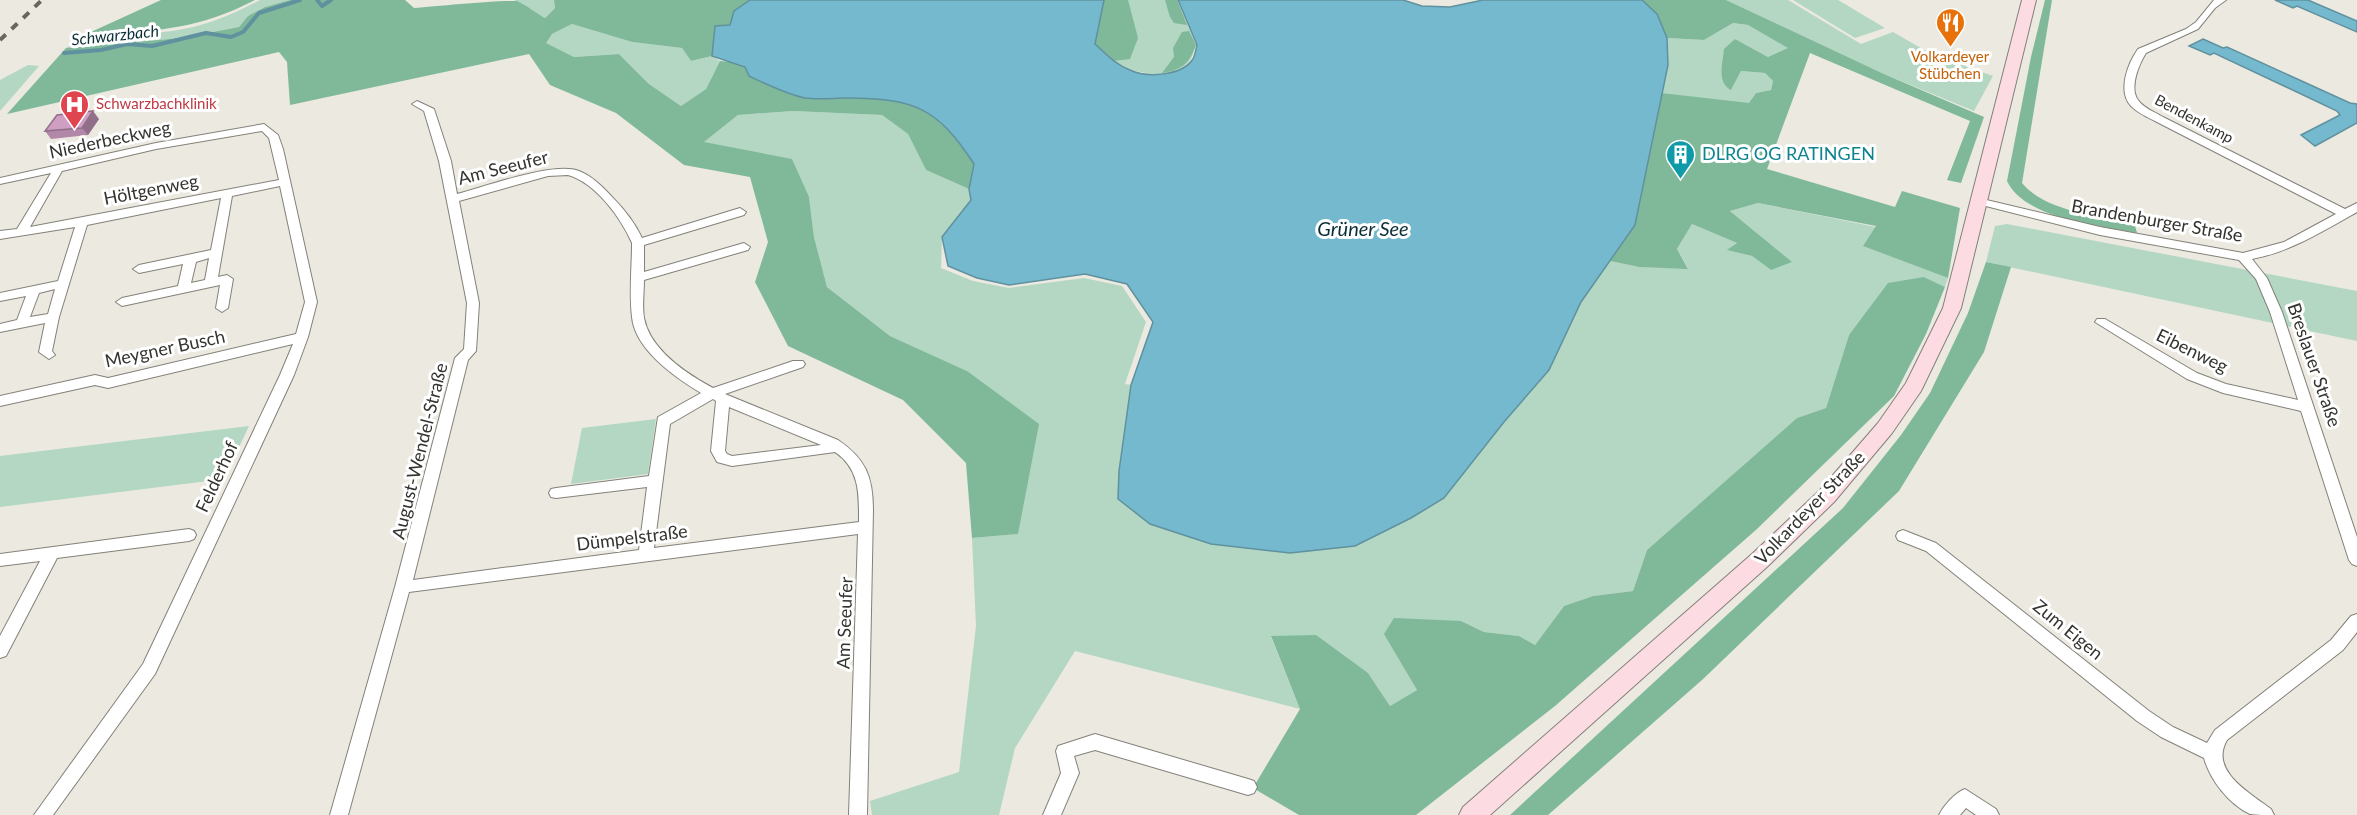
<svg xmlns="http://www.w3.org/2000/svg" width="2357" height="815" font-family="Lato,sans-serif">
<style>
.green{fill:#b3d7c3}
.forest{fill:#7fb99a}
.water{fill:#74b9cd;stroke:#60919e;stroke-width:1.5}
.lines{fill:none;stroke-linecap:round;stroke-linejoin:round}
.stream{stroke:#60919e;stroke-width:4}
.street-casing{stroke:#838179;stroke-width:2}
.secondary-casing{stroke:#838179;stroke-width:2}
.street{fill:#fff;fill-rule:evenodd}
.secondary{fill:#fcdbe3;fill-rule:evenodd}
.rail{stroke:#676761;stroke-width:4;stroke-dasharray:8 8;stroke-linecap:butt}
.wall{fill:#b288a8}
.shaded-wall{fill:#916f88}
.building{fill:#cf9ec3;stroke:#916f88;stroke-width:1.5}
.labels{text-anchor:middle;stroke-width:6;stroke-linejoin:round;paint-order:stroke}
.far-food-label{font-size:15px;fill:#c56008;stroke:#fff}
.far-health-label{font-size:15px;fill:#be3a42;stroke:#fff;text-anchor:start}
.far-street-label{font-size:15px;fill:#33332f;stroke:#fff}
.far-water-label{font-size:16px;font-style:italic;fill:#0b2e37;stroke:#fff}
.street-label{font-size:18px;fill:#33332f;stroke:#fff}
.culture-label{font-size:18px;fill:#0d838f;stroke:#fff;text-anchor:start}
.water-label{font-size:20px;font-style:italic;fill:#0b2e37;stroke:#fff}
</style>
<rect width="100%" height="100%" fill="#ebe9e0"/>
<g class="green">
<path d="M260,0H290L265,7L248,16L239,27L181,38L66,48C97,31 138,36 172,31C204,27 232,15 260,0Z"/>
<polygon points="514,0 554,0 555,8 545,18"/>
<path d="M1104,0H1177L1196,45C1194,49 1193,55 1191,59C1177,83 1132,74 1113,61C1106,56 1101,50 1095,44Z"/>
<polygon points="1726,0 1788,0 1861,44 1893,32 1933,55 1993,76 1974,111 1884,74"/>
<polygon points="1793,0 1838,0 1885,28 1855,38"/>
<polygon points="1733,23 1748,25 1789,48 1768,57 1735,39 1731,90 1741,71 1765,73 1773,81 1771,90 1756,93 1749,104 1662,93 1668,65 1667,38 1704,40"/>
<polygon points="572,24 632,42 682,48 691,61 712,56 720,61 706,89 681,106 649,84 619,54 574,57 545,43 552,34"/>
<polygon points="28,65 39,66 0,111 0,80"/>
<polygon points="793,111 882,115 908,134 926,170 969,189 971,200 942,238 941,268 973,281 1009,288 1084,278 1122,286 1146,322 1125,384 1131,385 1119,471 1504,422 1549,370 1581,302 1610,261 1639,267 1688,268 1677,249 1692,224 1737,243 1728,250 1752,256 1771,270 1759,235 1730,211 1758,203 1876,227 1864,246 1948,278 1945,287 1924,277 1849,335 1826,408 1797,418 1647,550 1633,591 1593,596 1564,606 1535,645 1519,636 1484,632 1461,621 1385,634 1417,690 1390,706 1368,673 1271,637 1300,709 1075,651 1015,748 999,815 872,815 870,801 959,772 976,626 972,538 1018,534 967,371 890,336 827,287 814,237 809,197 704,142 738,115"/>
<polygon points="2007,224 2357,291 2357,341 1986,262 1995,226"/>
<polygon points="656,419 648,474 571,484 582,428"/>
<polygon points="249,426 224,479 0,507 0,456"/>
</g>
<g class="forest">
<path d="M161,0H255C199,29 161,30 100,35L91,32Z"/>
<path d="M290,0H405L414,8C437,6 497,0 517,1C526,5 536,13 545,18L555,8L554,0H750L734,11L730,25L716,27L712,56L691,61L682,48L632,42L572,24L552,34L546,43L574,57L619,54L649,84L681,106L706,89L720,61L732,62L745,67L749,76C766,84 786,94 805,98C818,100 834,98 847,98C916,99 934,106 974,164L969,189L926,170L908,134L882,115L793,111L738,115L704,142L792,159L809,197L814,237L827,287L890,336L967,371L1039,424L1018,534L972,538L966,463L903,400L788,346L755,282L768,242L750,177L684,165L616,113L550,85L529,54L290,105L287,62L279,52L7,114L66,48L181,38L239,27L248,16L265,7Z"/>
<polygon points="1104,0 1128,0 1138,38 1130,59 1113,61 1095,44"/>
<polygon points="1165,0 1177,0 1187,25 1174,23 1170,17"/>
<path d="M1642,0H1726L1884,74L1984,117L1961,183L1947,180L1970,121L1810,53L1767,169L1895,207L1902,191L1960,208L1948,278L1863,246L1876,226L1758,203L1730,211L1792,262L1771,270L1752,256L1727,250L1737,243L1692,224L1677,249L1688,269L1639,267L1610,261L1635,225L1662,93L1749,103L1756,93L1771,90L1773,81L1765,73L1741,71L1731,90C1716,82 1723,63 1724,49L1735,39L1768,57L1788,48L1748,25L1733,23L1704,40L1667,38L1657,14Z"/>
<path d="M2045,0H2052L2022,183C2047,213 2098,215 2134,222L2137,233C2100,226 2025,219 2007,181L2031,57Z"/>
<path d="M1189,31L1196,45C1189,64 1182,70 1162,73L1174,57L1173,48L1182,32Z"/>
<polygon points="1986,262 2011,267 1984,352 1899,491 1702,680 1548,815 1510,815 1843,508 1901,435 1930,393 1968,313"/>
<polygon points="1924,277 1945,287 1926,334 1894,396 1757,529 1555,706 1416,815 1299,815 1253,788 1300,709 1271,636 1316,635 1368,673 1390,706 1417,690 1384,634 1394,618 1461,621 1484,632 1519,636 1535,645 1564,606 1593,596 1633,591 1647,550 1797,418 1826,408 1849,335 1888,283"/>
</g>
<g class="water">
<path d="M750,0H1104L1095,44C1106,54 1116,65 1130,70C1147,78 1182,76 1193,59C1195,55 1196,49 1197,45L1178,0H1403L1422,6L1450,7L1483,0H1642L1657,14L1667,38L1668,65L1635,225L1581,302L1549,370L1504,422L1444,498L1411,518L1355,546L1290,553L1211,544L1150,524L1118,499L1119,471L1131,385L1153,322L1127,284L1085,274L1009,285L977,278L948,266L942,237L971,200L969,189L974,164C936,106 914,99 847,98C834,98 818,100 805,98C786,94 766,84 749,76L745,67L712,56L715,26L730,25L734,11Z"/>
<polygon points="2275,0 2308,0 2357,21 2357,32 2297,6 2293,8"/>
<polygon points="2203,39 2223,48 2227,47 2350,103 2357,104 2357,123 2315,146 2301,135 2340,115 2337,111 2214,53 2210,55 2189,46"/>
</g>
<g class="lines">
<g class="stream">
<polyline points="317,0 322,6 331,0"/>
<polyline points="64,53 101,50 127,44 152,46 206,33 231,37 243,32 259,13 300,0"/>
</g>
<defs>
<g id="street">
<path d="M2214,0H2226L2215,8L2198,29L2146,53C2139,64 2129,88 2138,100C2143,108 2155,112 2163,117L2345,209L2357,203V212C2323,231 2290,252 2252,259L2267,278L2282,312L2357,537V566L2352,564L2349,560L2301,411L2223,393L2187,379L2095,322L2097,319H2105L2197,373L2226,384L2298,400L2270,312L2256,279L2239,260L2100,235L1974,203L1972,201L1978,198L2100,227L2243,253L2284,242L2336,214L2155,121C2147,117 2138,113 2131,106C2117,91 2128,63 2138,49L2186,29L2196,22Z"/>
<path d="M417,101L434,109L451,161L457,194C485,187 554,161 579,171C592,176 603,187 612,197C624,209 635,223 642,238L740,208L746,212L744,215L644,245V272L744,243L750,247L748,250L644,280C644,292 642,306 644,318C650,350 687,374 713,388L793,361H803L805,364L803,367L725,394L838,440C866,459 873,477 873,510L867,815H849L858,534L409,592L348,815H330L395,587L455,358L464,349L467,303L439,161L424,111L412,104ZM568,175C596,183 621,218 632,243C632,268 629,292 632,317C635,350 676,378 701,393L658,417L649,476L556,488L551,489L549,493L551,497L556,498L647,487L639,550L413,580L468,360L476,351L479,303L459,201L548,176ZM713,399L716,401L711,451L717,462L732,466L835,452C860,469 859,494 859,522L654,548L670,424ZM729,407L821,445L732,456L727,454L725,451Z"/>
<path d="M264,124L278,135L283,149L317,302L308,337L294,375L155,674L53,815H34L143,664L280,375L293,344L108,388L95,385L0,406V396L95,375L108,378L296,334L305,302L280,186L232,196L218,277L227,275L233,279L228,308L222,312L216,308L220,285L122,306L116,302L122,298L178,286L183,264L139,273L133,269L139,265L211,250L221,198L87,225L59,317L52,351L55,355L49,359L39,352L45,323L0,332V324L17,320L26,296L0,301V293L58,281L75,227L0,239V231L17,229L51,173L0,184V178L156,143ZM262,131L269,138L279,180L30,227L62,171L156,149ZM209,258L205,280L191,283L196,262ZM55,289L48,314L30,317L39,293Z"/>
<polygon points="189,529 194,531 196,535 194,539 189,541 57,558 6,656 0,658 0,636 40,561 0,566 0,554"/>
<path d="M1903,530L1936,543L2149,711L2173,727L2207,743L2215,730L2331,640L2351,616L2357,614V632L2343,650L2227,740C2209,771 2250,793 2271,809L2274,815C2267,815 2256,815 2250,814C2229,804 2210,780 2204,758L2161,737L2137,721L1926,551L1898,540L1896,536L1898,532Z"/>
<polygon points="1095,734 1248,779 1254,781 1257,787 1254,793 1248,795 1095,750 1074,756 1079,773 1061,815 1043,815 1061,773 1056,751 1058,746"/>
<path d="M1965,789L1996,809L1999,815H1976L1966,808L1960,815H1939C1944,805 1955,793 1965,789Z"/>
</g>
<polygon id="secondary" points="2022,0 2036,0 1961,308 1921,391 1892,433 1834,502 1768,566 1490,815 1459,815 1463,807 1752,554 1820,490 1878,423 1906,383 1943,308"/>
</defs>
<use href="#street" class="street-casing"/>
<use href="#secondary" class="secondary-casing"/>
<use href="#street" class="street"/>
<use href="#secondary" class="secondary"/>
<polyline class="rail" points="0,40 42,0"/>
</g>
<polygon class="wall" points="99,119 88,135 51,139 45,131"/>
<polygon class="shaded-wall" points="93,111 99,119 88,135 82,128"/>
<polygon class="building" points="93,111 82,128 45,131 57,115"/>
<defs>
<symbol id="restaurant-pin" viewBox="-11 -11 22 30"><path d="M0 17L-7.5 6A9.5 9.5 0 1 1 7.5 6Z" fill="#e8710a" stroke="#fff"/><path d="M-5-6h1v4h1v-4h1v4h1v-4h1v5L-1.5 .5V6h-2V.5L-5-1ZM5-6V6H3V1.5H1.5Q1.5-4 5-6Z" fill="#fff"/></symbol>
<symbol id="hospital-pin" viewBox="-11 -11 22 30"><path d="M0 17L-7.5 6A9.5 9.5 0 1 1 7.5 6Z" fill="#e0444e" stroke="#fff"/><path d="M-5-5h3v3.5h4V-5h3V5h-3V1.5h-4V5h-3Z" fill="#fff"/></symbol>
<symbol id="building-pin" viewBox="-11 -11 22 30"><path d="M0 17L-7.5 6A9.5 9.5 0 1 1 7.5 6Z" fill="#0f9aa8" stroke="#fff"/><path d="M-4-6H4V6H1V3H-1V6H-4ZM-2.5-4.3h1.7v1.8h-1.7ZM.8-4.3h1.7v1.8H.8ZM-2.5-1h1.7V.8h-1.7ZM.8-1h1.7V.8H.8Z" fill="#fff"/></symbol>
</defs>
<g fill-rule="evenodd">
<use href="#restaurant-pin" x="1934" y="6" width="33" height="45"/>
<use href="#hospital-pin" x="58" y="88" width="33" height="45"/>
<use href="#building-pin" x="1664" y="138" width="33" height="45"/>
</g>
<g class="labels">
<g class="far-food-label">
<text x="1950" y="62">Volkardeyer<tspan x="1950" dy="17">Stübchen</tspan></text>
</g>
<g class="far-health-label">
<text x="96" y="109">Schwarzbachklinik</text>
</g>
<g class="far-street-label">
<text transform="translate(2194 119) rotate(28)" y="5">Bendenkamp</text>
</g>
<g class="far-water-label">
<text transform="translate(115 35) rotate(-6)" y="6">Schwarzbach</text>
</g>
<g class="street-label">
<text transform="translate(110 140) rotate(-12)" y="6">Niederbeckweg</text>
<text transform="translate(503 168) rotate(-14)" y="6">Am Seeufer</text>
<text transform="translate(151 190) rotate(-11)" y="6">Höltgenweg</text>
<text transform="translate(2157 221) rotate(10)" y="6">Brandenburger Straße</text>
<text transform="translate(165 349) rotate(-12)" y="6">Meygner Busch</text>
<text transform="translate(2192 351) rotate(26)" y="6">Eibenweg</text>
<text transform="translate(2314 365) rotate(71)" y="6">Breslauer Straße</text>
<text transform="translate(420 451) rotate(-76)" y="6">August-Wendel-Straße</text>
<text transform="translate(217 477) rotate(-65)" y="6">Felderhof</text>
<text transform="translate(1810 508) rotate(-46)" y="6">Volkardeyer Straße</text>
<text transform="translate(632 538) rotate(-7)" y="6">Dümpelstraße</text>
<text transform="translate(845 623) rotate(-88)" y="6">Am Seeufer</text>
<text transform="translate(2068 630) rotate(39)" y="6">Zum Eigen</text>
</g>
<g class="culture-label">
<text x="1702" y="160">DLRG OG RATINGEN</text>
</g>
<g class="water-label">
<text x="1363" y="236">Grüner See</text>
</g>
</g>
</svg>
